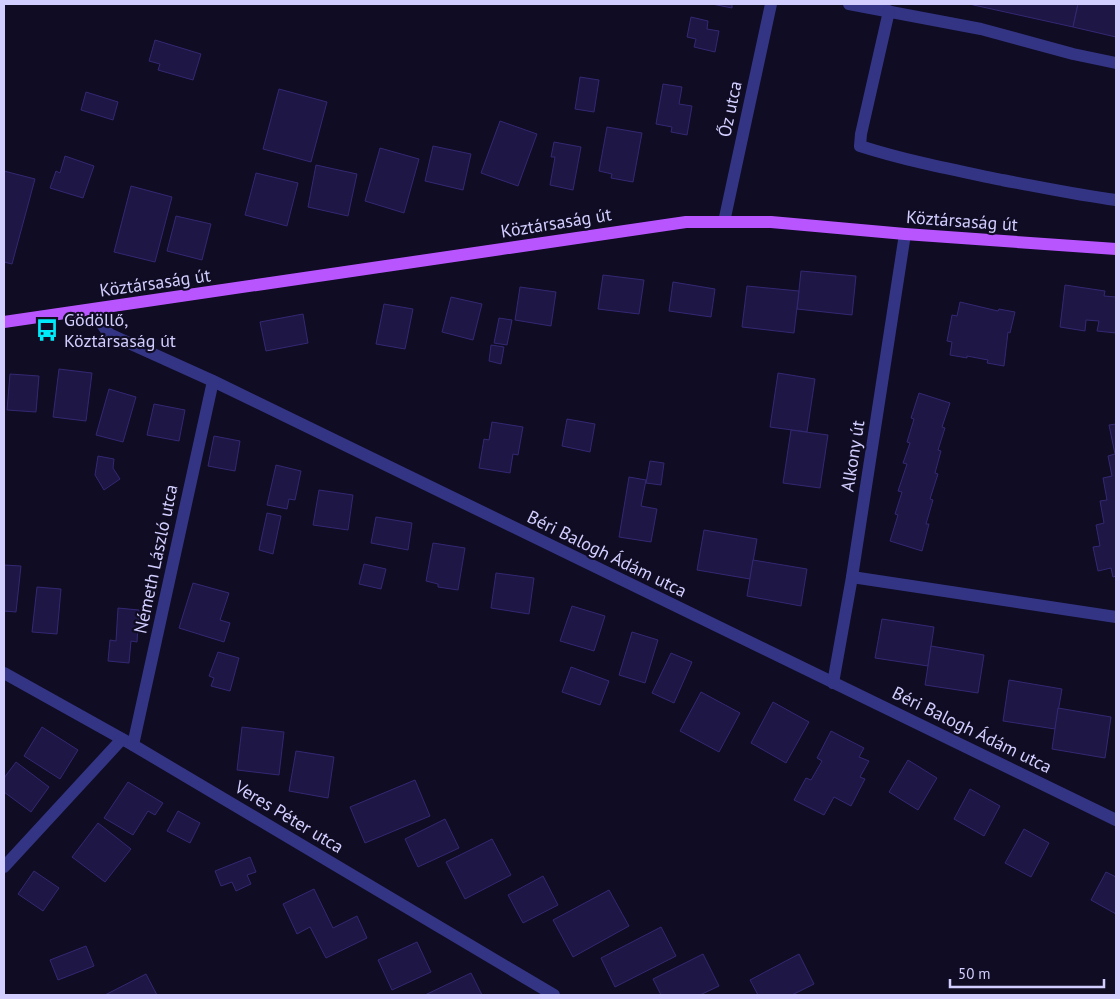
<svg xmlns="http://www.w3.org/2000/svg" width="1120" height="999" font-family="'PT Sans',sans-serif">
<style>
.building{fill:#1e1745;stroke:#332873}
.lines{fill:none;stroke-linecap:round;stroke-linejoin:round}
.minor{stroke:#343485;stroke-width:12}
.major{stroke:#b855ff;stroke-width:12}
.labels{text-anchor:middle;stroke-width:4.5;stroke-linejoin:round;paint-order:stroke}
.street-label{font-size:18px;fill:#d2ceff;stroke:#0f0c23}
.poi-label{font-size:18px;fill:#d2ceff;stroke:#0f0c23;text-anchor:start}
</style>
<rect width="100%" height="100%" fill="#0f0c23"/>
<g class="building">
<polygon points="712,4 732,4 732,8"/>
<polygon points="969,4 1078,4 1073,27"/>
<polygon points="1078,4 1116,4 1116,37 1073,27"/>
<polygon points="691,17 708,21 707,29 719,31 715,52 694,47 696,39 687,37"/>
<polygon points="155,40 201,54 193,80 158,70 160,64 149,61"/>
<polygon points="580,77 599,80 594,112 575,109"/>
<polygon points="663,84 682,87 679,104 692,106 687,135 671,132 672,127 656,124"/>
<polygon points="279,89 327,102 311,162 263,149"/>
<polygon points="86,92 118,102 113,120 81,110"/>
<polygon points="500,121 537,134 518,186 481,173"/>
<polygon points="607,127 642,133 633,182 611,178 612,174 599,171"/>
<polygon points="554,142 581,147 573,190 550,185 555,157 551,157"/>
<polygon points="433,146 471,154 463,190 425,181"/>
<polygon points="380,148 419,159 404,213 365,201"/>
<polygon points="65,156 94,166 83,198 50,188 56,171 60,173"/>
<polygon points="316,165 357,174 348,216 308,207"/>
<polygon points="4,171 35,179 12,264 4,262"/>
<polygon points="256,173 298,183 287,226 245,215"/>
<polygon points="131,186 172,197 155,262 114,252"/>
<polygon points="176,216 211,224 202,260 167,251"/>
<polygon points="801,271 856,276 852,315 797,309"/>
<polygon points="603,275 644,280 639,314 598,309"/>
<polygon points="673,282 715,289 711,317 669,311"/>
<polygon points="1065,285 1105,291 1104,296 1116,297 1116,333 1097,331 1099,321 1086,320 1085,331 1060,327"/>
<polygon points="747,286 799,291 794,333 742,327"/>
<polygon points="520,287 556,292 551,326 515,320"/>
<polygon points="451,297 482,304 473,340 442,332"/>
<polygon points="960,302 998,311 999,309 1015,312 1010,333 1008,332 1004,366 987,363 988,360 967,356 967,358 950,355 952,342 947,341 952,315 957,316"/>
<polygon points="384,304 413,309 405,349 376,344"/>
<polygon points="303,314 308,343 266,351 260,322"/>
<polygon points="499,318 512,320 507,345 494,343"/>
<polygon points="491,345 504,347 501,364 489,361"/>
<polygon points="59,369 92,373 86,421 53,417"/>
<polygon points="778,373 815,379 807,432 770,427"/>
<polygon points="10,374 39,376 36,412 7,410"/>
<polygon points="109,389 136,397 123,442 96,435"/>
<polygon points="919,393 950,403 942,427 945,428 938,450 941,451 935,473 938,474 930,499 933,500 926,524 929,524 922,551 890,541 898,515 895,514 902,492 898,491 907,464 903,463 910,443 907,442 914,419 911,418"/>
<polygon points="154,404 185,410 179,441 147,435"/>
<polygon points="567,419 595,424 590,452 562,446"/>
<polygon points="492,422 523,427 518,455 513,454 510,473 479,468 484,439 489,440"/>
<polygon points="1116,424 1116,576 1113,577 1111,568 1098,571 1093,547 1100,546 1096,525 1104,523 1100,501 1107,500 1103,478 1112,476 1108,456 1115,454 1109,425"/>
<polygon points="791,430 828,435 820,488 783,483"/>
<polygon points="214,436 240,441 235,471 208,466"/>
<polygon points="98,456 114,459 113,468 120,479 104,490 95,475"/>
<polygon points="650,461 664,463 661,485 646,483"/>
<polygon points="276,465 301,471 295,500 289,499 287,509 267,505"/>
<polygon points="629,477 646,480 641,506 657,509 651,542 619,537"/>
<polygon points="319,490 353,495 348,530 313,525"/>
<polygon points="267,513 281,516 273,554 259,550"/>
<polygon points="376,517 412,523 408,550 371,543"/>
<polygon points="704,530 757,539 750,579 697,570"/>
<polygon points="433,543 465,548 458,590 438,587 438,584 426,581"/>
<polygon points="753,560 807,569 801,606 747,596"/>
<polygon points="364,564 386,569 381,589 359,584"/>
<polygon points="4,565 21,566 16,612 4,611"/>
<polygon points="496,573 534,578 529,614 491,608"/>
<polygon points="193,583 229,593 220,620 230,623 224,642 179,628"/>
<polygon points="37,587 61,589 57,634 32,632"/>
<polygon points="572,606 605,616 594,651 560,641"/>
<polygon points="118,608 139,610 137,642 131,641 129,663 108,661 110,640 116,641"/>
<polygon points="882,619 934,627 928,666 875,658"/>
<polygon points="632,632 658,640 645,683 619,675"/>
<polygon points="931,646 984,655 978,693 925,685"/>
<polygon points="218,652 239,658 230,691 211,686 214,678 209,676"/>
<polygon points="671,653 692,662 674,703 652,693"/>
<polygon points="571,667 609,681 600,705 562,692"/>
<polygon points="1009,680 1062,689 1055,729 1003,721"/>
<polygon points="701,692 740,713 719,752 680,731"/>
<polygon points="773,702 809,722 786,763 751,743"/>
<polygon points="1058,708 1111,717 1105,758 1052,749"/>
<polygon points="42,727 78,750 60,779 24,756"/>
<polygon points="242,727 284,732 279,775 237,770"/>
<polygon points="831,731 864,748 859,757 869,761 860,777 865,779 851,806 834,797 824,815 794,800 806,778 811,780 822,761 817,758"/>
<polygon points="296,751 334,757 328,798 289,791"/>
<polygon points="908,760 937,778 918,810 889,792"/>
<polygon points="16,762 49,787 31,812 4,792 4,778"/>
<polygon points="415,780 430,816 365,843 350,807"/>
<polygon points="128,782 163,803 155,815 148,811 133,835 104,818"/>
<polygon points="970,789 1000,806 984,836 954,819"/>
<polygon points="178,811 200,823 190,843 167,831"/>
<polygon points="445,819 459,848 418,867 405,839"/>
<polygon points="98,823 131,849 105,882 72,857"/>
<polygon points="1024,829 1049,843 1031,877 1005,863"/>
<polygon points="492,839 511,875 465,899 446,862"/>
<polygon points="250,857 256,872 247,875 251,884 236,891 232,882 221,886 215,871"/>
<polygon points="34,871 59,888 43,911 18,894"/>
<polygon points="1106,872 1116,877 1116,914 1091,900"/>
<polygon points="543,876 558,905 523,923 508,895"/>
<polygon points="314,889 333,928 357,916 367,938 326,958 310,927 297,934 283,904"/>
<polygon points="609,890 629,926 573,957 553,920"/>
<polygon points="661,927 676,956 615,987 601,958"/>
<polygon points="417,942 431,972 392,990 378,960"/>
<polygon points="86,946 94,966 58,980 50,960"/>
<polygon points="703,954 719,986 700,995 661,995 653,979"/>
<polygon points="799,954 814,984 792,995 758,995 750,980"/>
<polygon points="471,973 482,995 425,995"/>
<polygon points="146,974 157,995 105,995"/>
</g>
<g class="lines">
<g class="minor">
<polyline points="849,4 981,29 1073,54 1116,63"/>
<path d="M889,11L861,134L860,146C907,161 954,170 1002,180C1040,187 1078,195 1116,200"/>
<polyline points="724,222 771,4"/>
<polyline points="92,310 109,334 213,381 1116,820"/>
<polyline points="852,577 1116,617"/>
<polyline points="4,673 133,745 554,995"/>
<polyline points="833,683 852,577 905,234"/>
<polyline points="133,745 213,381"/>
<polyline points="4,867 122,739"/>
</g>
<polyline class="major" points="4,322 686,222 771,222 905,234 1116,249"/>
</g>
<defs>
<symbol id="bus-bare" viewBox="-9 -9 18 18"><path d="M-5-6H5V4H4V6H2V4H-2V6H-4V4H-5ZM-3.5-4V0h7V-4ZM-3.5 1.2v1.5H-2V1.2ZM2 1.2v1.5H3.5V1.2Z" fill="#00ebf9" stroke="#0f0c23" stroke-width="2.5" paint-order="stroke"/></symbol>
</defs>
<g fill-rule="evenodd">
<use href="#bus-bare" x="31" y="314" width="32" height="32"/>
</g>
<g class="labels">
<g class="street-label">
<text transform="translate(730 109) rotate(-78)" y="6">Őz utca</text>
<text transform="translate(962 221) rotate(4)" y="6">Köztársaság út</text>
<text transform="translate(556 223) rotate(-9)" y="6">Köztársaság út</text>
<text transform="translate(155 283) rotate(-8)" y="6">Köztársaság út</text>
<text transform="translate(853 456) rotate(-81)" y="6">Alkony út</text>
<text transform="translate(607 554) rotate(26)" y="6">Béri Balogh Ádám utca</text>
<text transform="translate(156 559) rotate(-78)" y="6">Németh László utca</text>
<text transform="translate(972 730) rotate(26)" y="6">Béri Balogh Ádám utca</text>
<text transform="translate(289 817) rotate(31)" y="6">Veres Péter utca</text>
</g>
<g class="poi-label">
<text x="64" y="326">Gödöllő,<tspan x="64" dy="21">Köztársaság út</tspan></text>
</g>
</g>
<rect width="1120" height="999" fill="none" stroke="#d2ceff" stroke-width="10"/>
<path d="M950 979v8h154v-8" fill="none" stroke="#d2ceff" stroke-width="2.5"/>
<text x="958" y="979" font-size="15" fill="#d2ceff" stroke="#0f0c23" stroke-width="4" paint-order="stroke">50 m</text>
</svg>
